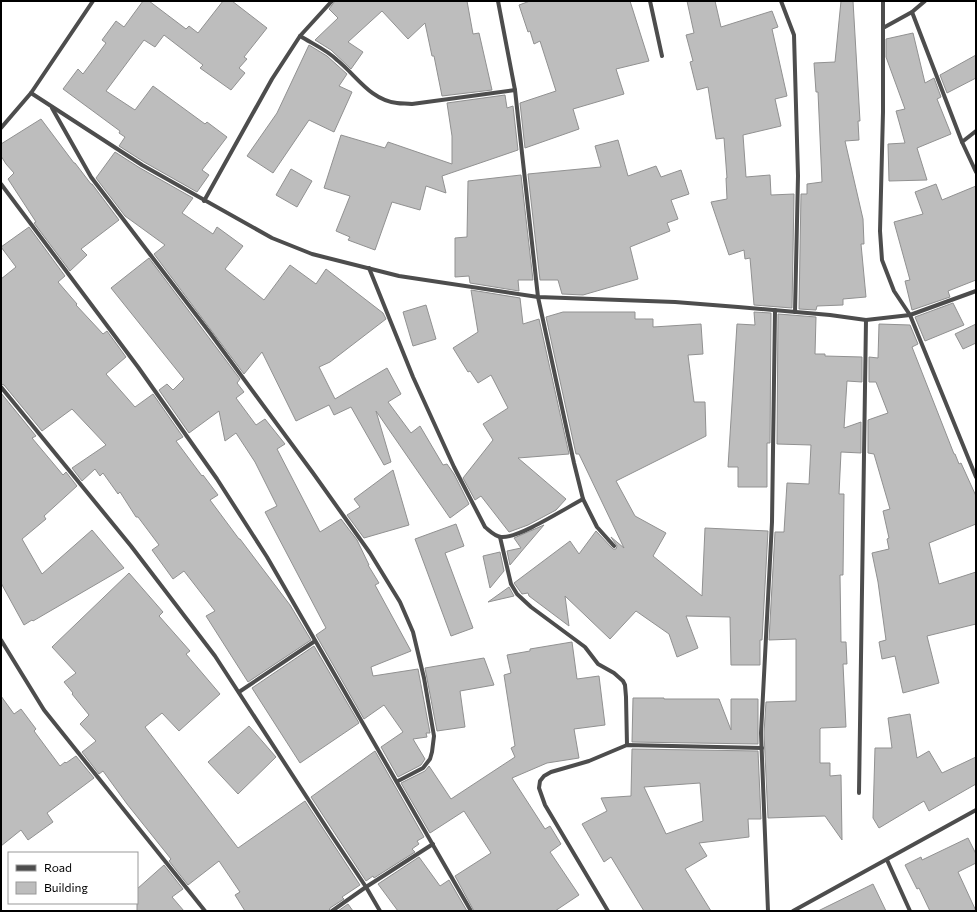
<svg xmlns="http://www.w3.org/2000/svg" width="977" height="912" font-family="Commissioner,sans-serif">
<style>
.building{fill:#bdbdbd;stroke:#919191;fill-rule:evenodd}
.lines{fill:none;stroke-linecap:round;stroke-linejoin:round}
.street{stroke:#4d4d4d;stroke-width:4}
</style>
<rect width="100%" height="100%" fill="#fff"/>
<g class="building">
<polygon points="143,1 149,1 186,29 189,26 198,33 223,1 232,1 267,28 244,57 247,59 239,68 245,73 231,90 200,68 203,65 164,35 155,47 144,40 106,91 135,110 153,86 205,124 207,122 227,137 202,170 209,175 197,192 144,162 119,146 125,137 119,133 120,131 63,89 78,69 83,74 106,43 102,40 116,21 124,27"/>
<polygon points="335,1 467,1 473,34 479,33 492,90 442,96 434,56 432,56 425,23 408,39 382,11 348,42 363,52 351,69 331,50 315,40 338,18 329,9"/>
<polygon points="530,1 630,1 649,61 616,69 624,94 573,109 579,129 525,148 520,103 556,91 540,41 534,44 530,31 528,32 519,5"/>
<polygon points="687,1 715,1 721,27 772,11 778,27 772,29 787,96 775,99 781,126 743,135 746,177 770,175 771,195 794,194 792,308 754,305 750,258 745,259 744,250 729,255 711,202 727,199 726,178 727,178 724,138 716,139 708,87 697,90 690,62 693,61 686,35 694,33"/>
<polygon points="841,1 853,1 860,121 858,121 859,140 845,141 863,219 864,244 861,244 866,297 843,299 843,305 817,306 816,310 799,309 801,194 807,194 807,184 822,182 818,92 816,92 814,63 835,62"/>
<polygon points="913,33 925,83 934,78 941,97 937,99 951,134 917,148 927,180 889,181 888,144 905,143 896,111 905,109 886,57 886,39"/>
<polygon points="309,45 327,56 347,74 339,86 352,92 334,132 309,120 273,173 247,156 277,113"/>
<polygon points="976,55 976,78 947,93 940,75"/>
<polygon points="505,95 507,108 513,106 518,150 442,176 446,193 426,186 420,210 392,202 375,250 348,240 350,237 336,231 350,196 324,188 341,135 385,148 388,142 452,164 452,136 447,103"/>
<polygon points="41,119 74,163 75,163 91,184 92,184 119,220 81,249 87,255 70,271 34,223 36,222 8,179 14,173 6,164 1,156 1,144"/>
<polygon points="618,140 628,176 656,166 661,177 681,170 689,194 671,200 678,219 667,223 670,231 630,247 638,279 583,295 562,294 558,280 540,280 528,174 601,167 595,146"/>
<polygon points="115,152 140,168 193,198 182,213 213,234 217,227 243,246 225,269 264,300 290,265 316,284 326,269 383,313 386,319 330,362 319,367 335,399 387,368 401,394 388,402 411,433 420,426 443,465 447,464 454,474 469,504 450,518 376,411 391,462 384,465 351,407 334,415 329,405 296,421 262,352 244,374 154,254 165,245 125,216 96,178"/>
<polygon points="291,169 312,181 297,207 276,195"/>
<polygon points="521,175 533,280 518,280 519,291 470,283 469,276 455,277 455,238 467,237 468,181"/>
<polygon points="936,184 942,200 976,186 976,280 948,291 950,297 912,310 905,281 910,280 894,222 923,214 915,192"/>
<polygon points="29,227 65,276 58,282 77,304 76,305 103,334 107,331 126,357 106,374 135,407 153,394 183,437 176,441 202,476 203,475 218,495 210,500 239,539 240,539 290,605 311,640 248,682 206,616 215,611 184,571 173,579 152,550 159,545 138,517 136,517 120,492 118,494 103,473 100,476 95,469 82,481 72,468 106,445 72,409 42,431 4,385 1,384 1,279 16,267 1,247"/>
<polygon points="149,258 240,379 237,383 244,392 236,398 256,425 265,419 285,444 277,449 320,532 341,519 357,540 369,565 368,565 379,583 375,585 411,651 371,667 373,676 418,669 430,733 426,733 427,737 413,739 425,759 421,765 398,777 381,747 403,732 384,705 364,719 316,635 326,628 265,512 277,506 255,462 236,433 225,441 219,411 189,433 159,390 167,384 173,390 184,379 111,288"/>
<polygon points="471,290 520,298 523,324 539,319 569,454 518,458 566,499 556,510 528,525 509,532 481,496 475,500 463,478 493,440 483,424 508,408 491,375 478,383 470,371 468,372 453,348 478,332"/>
<polygon points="953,303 964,325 925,341 915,317"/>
<polygon points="426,305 436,339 413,346 403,312"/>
<polygon points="563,312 635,312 635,319 653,319 653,327 701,324 703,354 688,355 694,402 705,402 706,436 616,481 635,516 666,533 653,556 702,596 705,528 768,531 762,640 760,640 760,665 731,665 730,617 686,616 698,648 677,657 669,634 636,611 610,639 565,596 569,626 529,596 528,593 522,594 514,583 570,541 579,554 596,531 613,549 616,549 617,546 611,537 624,548 579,454 576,454 546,317"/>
<polygon points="754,312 771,313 770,443 767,443 767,487 738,487 738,467 728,467 737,324 755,325"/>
<polygon points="778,314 816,317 815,354 825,354 825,356 862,357 862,382 847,381 844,428 861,422 861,453 841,452 839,494 844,494 843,575 840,575 841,642 846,642 847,664 843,664 846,727 821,728 820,729 820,763 830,763 830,776 841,775 842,840 825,816 768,818 764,733 766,702 796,701 796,639 769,640 775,532 784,532 787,483 809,484 811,445 777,444"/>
<polygon points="879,324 910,325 918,344 912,347 954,454 955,454 959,464 961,463 976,496 976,524 929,543 939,584 976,572 976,624 927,636 939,683 903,693 895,656 882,659 879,642 886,640 878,582 872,553 889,549 887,539 889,538 883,511 890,509 874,454 868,453 868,420 888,413 876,382 869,382 869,357 878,358"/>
<polygon points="976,324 976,343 963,349 955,334"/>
<polygon points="1,393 36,436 32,438 63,475 66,472 77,486 44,516 46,519 22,539 42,574 92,530 124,568 33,621 32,620 24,625 1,583"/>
<polygon points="393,470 409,525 364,538 347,515 360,507 354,499"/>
<polygon points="456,524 464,546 445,553 473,628 451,636 415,539"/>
<polygon points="544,525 526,546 510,565 507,551 521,548 514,538"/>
<polygon points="500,552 504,571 490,588 483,556"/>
<polygon points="129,573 163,612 159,616 190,651 186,654 220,694 179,731 162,713 145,727 238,848 305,801 360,885 342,897 344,899 330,908 329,911 245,911 235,895 240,892 219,861 188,885 169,861 171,859 127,804 103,771 99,774 82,752 96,741 80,724 89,715 72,694 73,693 64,682 76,673 52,647"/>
<polygon points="509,587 514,596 488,602"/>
<polygon points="572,642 577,679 599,676 605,725 574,729 579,758 547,763 512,778 545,829 550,826 561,844 550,852 579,895 555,911 474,911 455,876 491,853 464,811 430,833 401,783 425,771 429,766 451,799 515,757 511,748 515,746 504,675 511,673 507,655 530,651 530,649"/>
<polygon points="314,646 359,723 300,763 252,688"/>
<polygon points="484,658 494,685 460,691 465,727 437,731 425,668"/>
<polygon points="1,696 14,714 21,709 36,729 34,731 60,766 65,762 66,763 76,756 94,778 47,813 53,822 28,840 21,830 1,846"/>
<polygon points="633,698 664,698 664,699 719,699 731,730 731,699 758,699 758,744 632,742"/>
<polygon points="910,714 917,758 929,751 942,773 976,757 976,784 929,811 924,801 879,828 873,818 875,748 892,748 888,718"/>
<polygon points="249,726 276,757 238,794 208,762"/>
<path d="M632,749L758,751L761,819H748L749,837L699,843L707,856L685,869L711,911H644L611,857L604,862L582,824L607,811L601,798L631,796ZM700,783L703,821L666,834L644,787Z"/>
<polygon points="375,751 424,837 417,841 419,844 412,849 415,852 374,878 373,876 366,881 311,797"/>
<polygon points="968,838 976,854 976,863 958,872 976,911 930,911 919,888 917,889 905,865 921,857 922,860"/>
<polygon points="419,857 440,886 449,880 467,911 398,911 378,884"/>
<polygon points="164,865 183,889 172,897 184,911 137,911 137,889"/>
<polygon points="873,884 886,911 818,911"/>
<polygon points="348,904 353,911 338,911"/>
</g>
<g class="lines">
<g class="street">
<polyline points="498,1 515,90 538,297 574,463 583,499 597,527 614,546"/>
<polyline points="650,1 662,56"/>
<polyline points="781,1 794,35 798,176 795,312"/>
<polyline points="883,1 883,112 880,231 882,260 894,291 910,315 976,477"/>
<polyline points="912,12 962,142 976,172"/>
<polyline points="883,28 912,12 925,1"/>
<path d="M300,36C313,44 327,50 337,60C356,75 370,100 397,103C402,104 407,103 412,104L515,90"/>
<polyline points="31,93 142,165 272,238 312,254 399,276 538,297 675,302 738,307 830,315 866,320 910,315 976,291"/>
<polyline points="52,108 91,177 210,333 313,473 370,553 400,602 413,632 424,678 434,736 432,752 430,759 423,768 398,781"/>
<polyline points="1,128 31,93 93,1"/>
<polyline points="962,142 976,131"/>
<polyline points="1,184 138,367 217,479 267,557 471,911"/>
<polyline points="204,201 272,79 300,36 332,1"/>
<path d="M369,268L413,377L454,467L485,527C490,531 494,536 501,537C518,539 566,508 583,499"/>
<polyline points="1,387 131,546 215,656 332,836 366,887 380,911"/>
<polyline points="500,537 511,584 517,594 531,607 585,647 598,664 614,673 623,681 625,685 626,697 627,745"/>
<polyline points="1,640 44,710 205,911"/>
<polyline points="239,692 315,641"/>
<polyline points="859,793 866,320"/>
<polyline points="887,860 910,911"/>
<polyline points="332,911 366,887 433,844"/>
<polyline points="608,911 545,805 539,788 540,781 544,776 551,772 589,761 627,745 762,748"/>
<polyline points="768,911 761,733 772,522 775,310"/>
<polyline points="793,911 976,810"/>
</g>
</g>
<rect width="977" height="912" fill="none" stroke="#000000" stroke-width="4"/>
<rect x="8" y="852" width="130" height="52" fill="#ffffff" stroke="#999999"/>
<rect x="16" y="865" width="20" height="6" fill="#4d4d4d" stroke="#999999"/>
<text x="44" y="872" font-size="12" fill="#000000">Road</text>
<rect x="16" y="882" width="20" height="12" fill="#bdbdbd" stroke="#999999"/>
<text x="44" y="892" font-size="12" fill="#000000">Building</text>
</svg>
